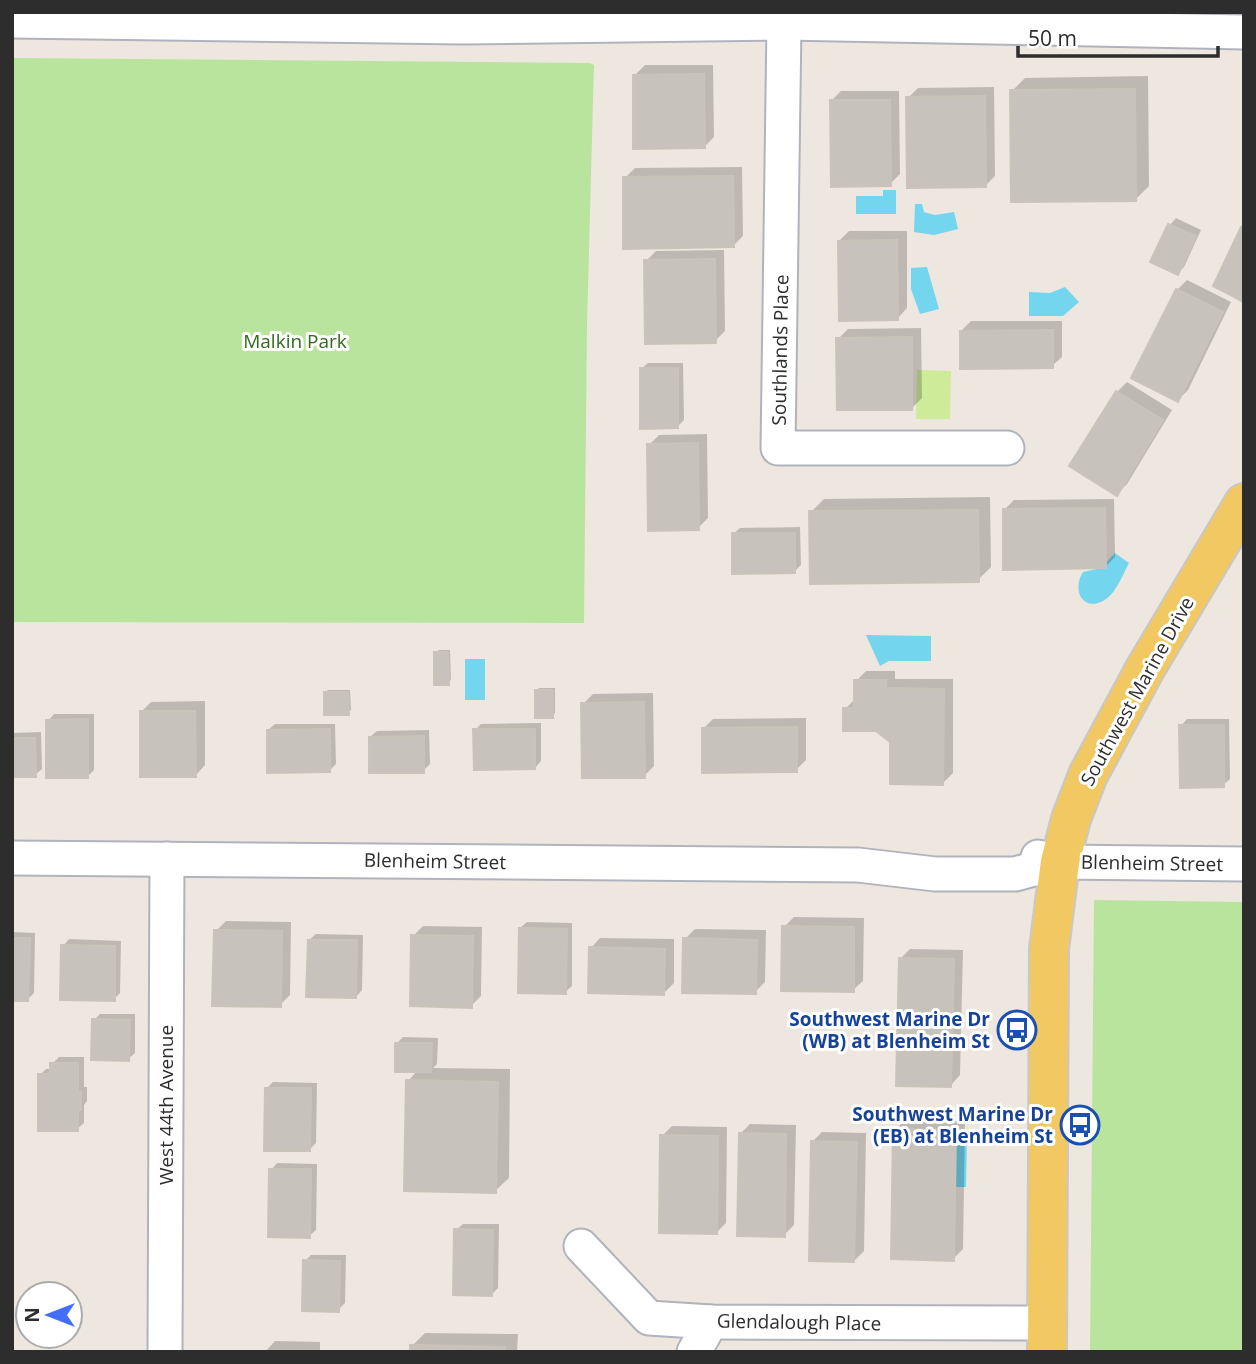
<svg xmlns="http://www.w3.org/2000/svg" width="1256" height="1364" font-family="'Open Sans',sans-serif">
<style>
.green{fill:#b9e49d}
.pitch{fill:#cdeb99}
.water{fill:#74d5ef}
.shadow{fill:#0003}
.building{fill:#c7c2bb;stroke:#cac3b9;stroke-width:2}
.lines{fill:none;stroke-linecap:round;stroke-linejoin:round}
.minor-casing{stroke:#b0b3bd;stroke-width:37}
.major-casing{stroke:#c8c8c8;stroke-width:42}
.minor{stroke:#fff;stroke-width:33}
.major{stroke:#f1c862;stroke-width:38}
.labels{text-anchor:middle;stroke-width:6;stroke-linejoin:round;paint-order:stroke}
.park-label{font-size:19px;fill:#306c1b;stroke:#fff}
.street-label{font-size:19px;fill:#2d2d2d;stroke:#fff}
.transit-label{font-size:19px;font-weight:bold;fill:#164399;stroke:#fff;text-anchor:end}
</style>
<rect width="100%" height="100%" fill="#eee7e0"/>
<g class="green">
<polygon points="12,58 590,63 594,65 587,325 584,623 12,622"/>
<polygon points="1094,900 1244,902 1244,1352 1090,1352"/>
</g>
<polygon class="pitch" points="917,370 951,371 950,419 916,419"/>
<g class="water">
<polygon points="883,190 896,190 896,214 856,214 856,196 883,196"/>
<polygon points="915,204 922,204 924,212 935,215 954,212 958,229 934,235 914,232"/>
<polygon points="927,267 939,309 920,314 911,289 911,268"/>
<polygon points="1065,287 1079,302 1063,316 1029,316 1029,292 1050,293"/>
<path d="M1115,553L1129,563C1122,576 1116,594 1103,601C1082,612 1072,589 1083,572L1101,568Z"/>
<polygon points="866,635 931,636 931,661 889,661 880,666"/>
<rect x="465" y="659" width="20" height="41"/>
<polygon points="938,1137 967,1137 966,1187 938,1187"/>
</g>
<g class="shadow">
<polygon points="645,65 713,65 714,137 704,147 635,75"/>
<polygon points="1148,76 1149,186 1136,199 1012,91 1025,78"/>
<polygon points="994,87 995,176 985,186 908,98 918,88"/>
<polygon points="841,91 899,91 900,174 890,184 831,101"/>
<polygon points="742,167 743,236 733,246 625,178 635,168"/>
<polygon points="1176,218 1201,230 1184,267 1177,273 1153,261 1170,225"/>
<polygon points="849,231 907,231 907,308 898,318 839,241"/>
<polygon points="724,250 725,331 715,341 646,261 656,251"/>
<polygon points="1187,280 1231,302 1188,390 1178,400 1177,290"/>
<polygon points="971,321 1062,321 1062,357 1052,366 961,331"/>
<polygon points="921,328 922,398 912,408 838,339 848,329"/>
<polygon points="648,363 683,363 684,420 677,427 641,369"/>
<polygon points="1127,382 1172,410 1127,484 1117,494 1117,392"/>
<polygon points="707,434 708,518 698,528 649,445 659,435"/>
<polygon points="990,497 991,567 978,580 811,512 824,499"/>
<polygon points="1114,499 1115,557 1105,567 1004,510 1014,500"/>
<polygon points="800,527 801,565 795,571 733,534 740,528"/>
<polygon points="439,650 450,650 451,680 448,683 436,652"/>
<polygon points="866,671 895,671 895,679 953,679 953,773 943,783 892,742 845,709 855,699 856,681"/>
<polygon points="539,688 555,688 555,713 553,716 537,691"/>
<polygon points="328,690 350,690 351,710 348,713 325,692"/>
<polygon points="653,693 654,766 644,776 583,704 593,694"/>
<polygon points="205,701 205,765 196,775 141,712 151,702"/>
<polygon points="54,714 94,714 94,770 88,776 48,721"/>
<polygon points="806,718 806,760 796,770 703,729 713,719"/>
<polygon points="1187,719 1229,719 1230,779 1223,785 1181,726"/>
<polygon points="541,723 541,761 535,768 475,730 481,724"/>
<polygon points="275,724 335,724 336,764 330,770 268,730"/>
<polygon points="429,730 430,764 423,771 370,737 377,731"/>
<polygon points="41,732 42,769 35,775 12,775 12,733"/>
<polygon points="794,917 864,918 863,981 853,990 784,927"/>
<polygon points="226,921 291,922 290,995 280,1005 216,931"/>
<polygon points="527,922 572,923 572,986 565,992 520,928"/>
<polygon points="423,926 482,927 481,996 471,1006 413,936"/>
<polygon points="695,929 766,930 765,982 755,992 685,939"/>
<polygon points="12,932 35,933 34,993 28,999 12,999"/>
<polygon points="316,934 363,935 362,990 356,997 309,940"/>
<polygon points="600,938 674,939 674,983 664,993 591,948"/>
<polygon points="69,939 121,941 120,993 114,999 63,946"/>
<polygon points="910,949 963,950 960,1075 951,1085 900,959"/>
<polygon points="100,1014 135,1014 135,1053 128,1059 94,1020"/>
<polygon points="403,1037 438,1038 437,1064 433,1068 510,1069 509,1178 495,1191 408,1081 418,1070 397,1043"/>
<polygon points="59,1057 84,1057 84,1087 87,1087 87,1101 84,1105 84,1123 77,1129 40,1075 46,1069 52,1069 52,1064"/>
<polygon points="273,1082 317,1083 316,1143 309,1150 267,1088"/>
<polygon points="905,1120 965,1121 963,1249 953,1259 895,1130"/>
<polygon points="750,1124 796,1125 794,1225 784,1235 740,1134"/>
<polygon points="672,1126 727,1127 726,1223 716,1233 662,1136"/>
<polygon points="822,1132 866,1133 864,1251 854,1261 812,1142"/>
<polygon points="277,1163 317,1164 316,1230 309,1236 271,1170"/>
<polygon points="463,1224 499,1224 498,1288 492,1294 456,1230"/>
<polygon points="311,1255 346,1255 345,1303 338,1310 305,1261"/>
<polygon points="425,1333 518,1334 517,1352 412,1352 412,1346"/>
<polygon points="275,1341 320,1342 320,1352 265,1352"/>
</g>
<g class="building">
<polygon points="704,74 705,148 633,149 633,75"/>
<polygon points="1135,89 1136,201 1011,202 1010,90"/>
<polygon points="985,96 986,187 907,188 906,97"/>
<polygon points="830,100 890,100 891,186 831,187"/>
<polygon points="733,176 734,247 623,249 623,177"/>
<polygon points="1168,224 1196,236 1178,275 1150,262"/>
<polygon points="1241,227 1244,229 1244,302 1213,286"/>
<polygon points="897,240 898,320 839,321 838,241"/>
<polygon points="715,259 716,343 645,344 644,260"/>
<polygon points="1176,289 1223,312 1178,402 1131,378"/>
<polygon points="1053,330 1053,368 960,369 960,331"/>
<polygon points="912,337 912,410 837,410 836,338"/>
<polygon points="640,368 678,368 678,428 640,429"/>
<polygon points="1116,391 1163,420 1117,496 1069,466"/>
<polygon points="698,443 699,530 648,531 647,444"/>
<polygon points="1105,508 1106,568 1003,570 1003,509"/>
<polygon points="978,510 979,582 810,584 809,511"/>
<polygon points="732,533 795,533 795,573 732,574"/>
<polygon points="434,652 448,652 449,685 434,685"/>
<polygon points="854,680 886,680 886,688 944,689 943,785 890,784 890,742 876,731 843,731 843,708 854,708"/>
<rect x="535" y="690" width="18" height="28"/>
<polygon points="324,692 348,692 349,715 324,715"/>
<polygon points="644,702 645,778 582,778 581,703"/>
<polygon points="140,711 195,711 196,777 140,777"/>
<polygon points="88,719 88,778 46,778 46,720"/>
<polygon points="1179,725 1224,725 1224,787 1180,788"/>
<polygon points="797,727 797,772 702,773 702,728"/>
<polygon points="330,729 330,772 267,773 267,730"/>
<polygon points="473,729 535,729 535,769 474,770"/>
<polygon points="424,736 424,773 369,773 369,737"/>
<polygon points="12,738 35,738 36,777 12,777"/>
<polygon points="782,926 854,927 854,992 781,991"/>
<polygon points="519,928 567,929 566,994 518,993"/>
<polygon points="214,930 282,931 281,1007 212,1006"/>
<polygon points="411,935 473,936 472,1008 410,1006"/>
<polygon points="12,938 30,938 28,1001 12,1001"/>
<polygon points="683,938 757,940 756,994 682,993"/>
<polygon points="308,940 357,940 356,998 306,997"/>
<polygon points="61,945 115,946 115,1001 60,1000"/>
<polygon points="589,947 665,949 664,995 588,993"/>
<polygon points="899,958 954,959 951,1087 896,1086"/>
<polygon points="92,1019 130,1020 129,1061 91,1060"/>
<polygon points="395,1043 432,1043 431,1072 395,1072"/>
<polygon points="50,1063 78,1063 78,1092 81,1092 81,1110 78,1110 78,1131 38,1131 38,1074 50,1074"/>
<polygon points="406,1080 498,1082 496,1193 404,1191"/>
<polygon points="265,1088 311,1088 310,1151 264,1151"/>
<polygon points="893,1129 956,1130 954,1261 891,1259"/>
<polygon points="739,1133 786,1134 785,1237 737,1236"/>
<polygon points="660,1135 718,1136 717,1234 659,1233"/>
<polygon points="811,1141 857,1142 854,1262 809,1261"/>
<polygon points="269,1169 311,1169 310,1238 268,1237"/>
<polygon points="454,1229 493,1230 492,1296 453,1295"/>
<polygon points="303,1260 340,1261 339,1312 302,1311"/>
<polygon points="410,1345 505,1347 505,1352 410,1352"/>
</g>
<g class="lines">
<defs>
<g id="minor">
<polyline points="12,21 463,27 784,23 1244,32"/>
<polyline points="784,23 778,448 1007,448"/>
<polyline points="1038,857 1060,862 1244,864"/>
<polyline points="12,858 858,865 935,874 1015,874 1060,862"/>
<polyline points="581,1246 649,1318 711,1322 1048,1323"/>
<polyline points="165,1352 167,859"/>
<polyline points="694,1352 711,1322"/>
</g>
<polyline id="major" points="1047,1352 1049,949 1060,862 1071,819 1088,775 1145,669 1244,503"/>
</defs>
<use href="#minor" class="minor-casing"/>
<use href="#major" class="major-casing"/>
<use href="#minor" class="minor"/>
<use href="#major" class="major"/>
</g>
<defs>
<symbol id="bus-ring" viewBox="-11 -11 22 22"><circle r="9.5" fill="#fff" stroke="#1a4fb4" stroke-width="1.5"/><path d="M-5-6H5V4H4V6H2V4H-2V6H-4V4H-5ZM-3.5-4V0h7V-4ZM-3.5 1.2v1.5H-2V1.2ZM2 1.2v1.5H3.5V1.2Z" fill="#1a4fb4"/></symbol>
</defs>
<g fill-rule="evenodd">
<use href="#bus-ring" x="995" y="1008" width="44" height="44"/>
<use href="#bus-ring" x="1058" y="1103" width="44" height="44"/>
</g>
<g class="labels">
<g class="park-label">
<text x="295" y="348">Malkin Park</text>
</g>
<g class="street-label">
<text transform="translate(780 350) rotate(-89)" y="7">Southlands Place</text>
<text transform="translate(1137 691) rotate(-61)" y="7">Southwest Marine Drive</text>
<text transform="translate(435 861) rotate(1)" y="7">Blenheim Street</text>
<text transform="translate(1152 863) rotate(1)" y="7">Blenheim Street</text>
<text transform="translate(166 1105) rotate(-90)" y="7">West 44th Avenue</text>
<text transform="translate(799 1322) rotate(1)" y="7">Glendalough Place</text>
</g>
<g class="transit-label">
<text x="990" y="1026">Southwest Marine Dr<tspan x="990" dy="22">(WB) at Blenheim St</tspan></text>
<text x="1053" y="1121">Southwest Marine Dr<tspan x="1053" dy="22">(EB) at Blenheim St</tspan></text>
</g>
</g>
<rect width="1256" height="1364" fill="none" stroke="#2d2d2d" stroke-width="28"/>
<g transform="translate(49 1315) rotate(270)"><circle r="33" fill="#ffffff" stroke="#ababab" stroke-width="2"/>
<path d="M0-5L12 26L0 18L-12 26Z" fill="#426ef9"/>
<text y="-10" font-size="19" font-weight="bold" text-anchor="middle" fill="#2d2d2d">N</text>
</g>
<path d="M1018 46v10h200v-10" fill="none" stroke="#2d2d2d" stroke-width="3.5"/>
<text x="1028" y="46" font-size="21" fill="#2d2d2d" stroke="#ffffff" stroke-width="5" paint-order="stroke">50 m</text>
</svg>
